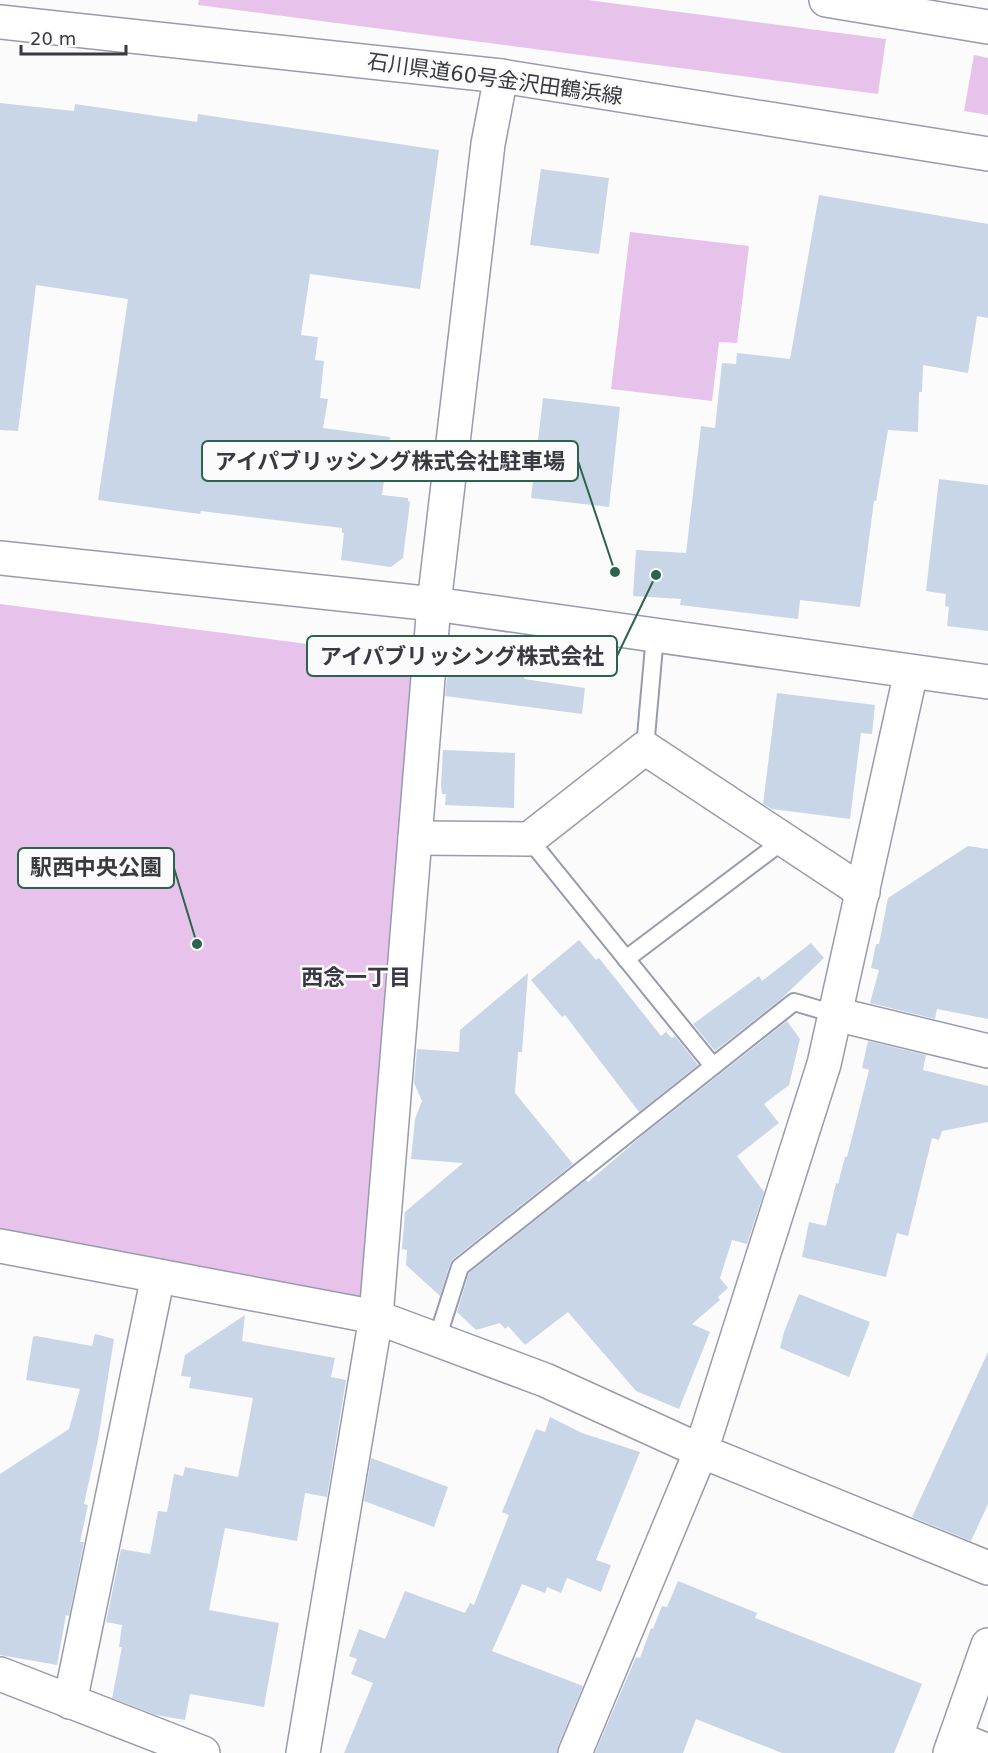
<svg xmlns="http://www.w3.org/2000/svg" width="988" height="1753" font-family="'DejaVu Sans','Noto Sans JP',sans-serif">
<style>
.green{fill:#e7c3ec}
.building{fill:#c9d6e7}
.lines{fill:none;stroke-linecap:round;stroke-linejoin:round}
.lane-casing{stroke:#989bae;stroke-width:20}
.street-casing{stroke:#989bae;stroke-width:36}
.secondary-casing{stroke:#989bae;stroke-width:36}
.primary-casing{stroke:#989bae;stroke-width:36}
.lane{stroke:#fff;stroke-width:16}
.street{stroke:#fff;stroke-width:33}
.secondary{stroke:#fff;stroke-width:33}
.primary{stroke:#fff;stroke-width:33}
.labels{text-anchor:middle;stroke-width:5;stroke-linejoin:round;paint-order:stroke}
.street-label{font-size:21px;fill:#383941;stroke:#fbfbfb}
.neighbourhood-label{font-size:22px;font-weight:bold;fill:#383941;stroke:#fbfbfb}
.leader{fill:none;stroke:#2b644d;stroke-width:2}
.callout-dot{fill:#2b644d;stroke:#fbfbfb;stroke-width:2}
.callout{fill:#fbfbfb;stroke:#2b644d;stroke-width:2}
.callout-label{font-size:22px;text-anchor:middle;font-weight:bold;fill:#383941}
</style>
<rect width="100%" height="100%" fill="#fbfbfb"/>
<g class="green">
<polygon points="199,0 588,0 886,39 878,94 198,5"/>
<polygon points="974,55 988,58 988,115 964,111"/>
<polygon points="630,232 749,246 737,343 719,342 712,401 611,389"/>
<polygon points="0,604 416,658 366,1304 0,1229"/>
</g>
<g class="building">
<polygon points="0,103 74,111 75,104 197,122 198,114 439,150 420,289 310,274 301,335 318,337 315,360 324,361 320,398 328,399 323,428 390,437 382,495 408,498 408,501 410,502 403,558 391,567 341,560 344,533 342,533 342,528 201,511 200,514 98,500 128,299 36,285 18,431 0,430"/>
<polygon points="541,169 609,178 599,254 530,245"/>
<polygon points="819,195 988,224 988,318 977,316 968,373 923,365 922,392 919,392 918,432 888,430 876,501 874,501 860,607 800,600 798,619 680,605 681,599 633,596 636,550 686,553 701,426 715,428 722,363 736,364 737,353 790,359"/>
<polygon points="543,398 620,407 609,507 531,498"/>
<polygon points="939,479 988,485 988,631 947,626 949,607 945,606 946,594 926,591"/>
<polygon points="450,649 527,658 524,679 585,688 582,714 445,696"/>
<polygon points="777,693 875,705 872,734 861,733 850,819 772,809 763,804"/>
<polygon points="443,750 515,753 514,808 445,805 446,794 442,794 441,785"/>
<polygon points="968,846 988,849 988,1019 937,1009 935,1019 870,1003 879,970 871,968 876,944 879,944 888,898"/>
<polygon points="579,940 596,960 599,958 661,1036 666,1032 672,1038 675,1036 698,1065 639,1112 565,1015 562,1017 531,980"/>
<polygon points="811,943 824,958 781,999 715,1051 693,1024 759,976 762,981"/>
<polygon points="528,973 522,1052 518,1052 515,1093 573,1164 453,1259 450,1264 440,1296 406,1265 407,1250 402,1249 405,1212 463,1163 411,1159 415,1119 422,1101 414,1083 417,1049 459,1052 460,1030"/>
<polygon points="787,1021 800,1039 789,1085 764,1104 779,1123 737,1156 764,1192 747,1244 732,1240 720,1278 728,1288 718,1297 720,1300 692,1324 710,1332 679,1409 636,1391 568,1312 525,1345 508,1326 505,1329 500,1323 476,1330 457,1312 469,1273 586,1180 588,1182 643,1135"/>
<polygon points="868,1041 926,1055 923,1070 988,1086 988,1122 942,1131 939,1140 932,1138 908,1236 897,1233 886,1277 802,1257 809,1222 826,1226 836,1183 838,1184 845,1157 847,1157 869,1070 862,1068"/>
<polygon points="799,1294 870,1322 849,1377 780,1348 784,1332"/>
<polygon points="245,1315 242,1341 335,1358 331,1377 346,1380 327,1497 305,1493 297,1541 225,1528 209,1610 279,1623 264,1707 190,1694 185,1720 156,1715 112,1698 122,1647 119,1647 122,1625 106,1622 121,1549 150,1554 158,1511 167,1512 174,1474 183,1476 185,1467 238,1477 253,1398 189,1388 191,1377 181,1376 185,1355"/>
<polygon points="95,1334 114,1339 98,1440 84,1504 88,1505 80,1542 84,1542 69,1616 66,1615 57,1665 0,1655 0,1474 69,1429 80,1389 26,1380 33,1337 36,1336 92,1346"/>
<polygon points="988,1352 988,1504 971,1541 912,1517"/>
<polygon points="550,1417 582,1433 640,1452 596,1560 611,1565 601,1592 567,1578 561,1593 547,1587 545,1593 522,1584 492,1651 583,1686 558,1746 557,1753 344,1753 373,1683 351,1674 357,1659 349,1656 359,1629 385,1639 405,1591 465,1613 470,1603 474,1605 509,1515 502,1512 536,1429 545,1432"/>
<polygon points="371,1458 448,1487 434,1527 364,1501"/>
<polygon points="678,1581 757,1613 755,1618 922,1684 894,1753 782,1753 696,1719 683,1753 595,1753 636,1657 640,1658 651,1628 653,1629 662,1606 667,1607"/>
</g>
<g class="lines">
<defs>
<g id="lane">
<polyline points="645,748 655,635"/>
<polyline points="529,839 713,1066"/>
<polyline points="626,959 784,840"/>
<polyline points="437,1339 460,1267 794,1002 835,1014"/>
</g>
<g id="street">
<polyline points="415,838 529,839 645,748 863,892"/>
<polyline points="835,1014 988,1051"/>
<polyline points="0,1246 376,1317 545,1380 701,1451 988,1568"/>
<polyline points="0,1674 203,1753"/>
<polyline points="70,1702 158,1276"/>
<polyline points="303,1753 376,1317 434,604 488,144 501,76"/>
<polyline points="575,1753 701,1451 824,1064 911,672"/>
</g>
<g id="secondary">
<polyline points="0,558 434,604 988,682"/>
<polyline points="956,1738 988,1751"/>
<polyline points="950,1753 988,1645"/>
</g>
<g id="primary">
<polyline points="826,0 988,27"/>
<polyline points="0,22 501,76 988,154"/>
</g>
</defs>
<use href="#lane" class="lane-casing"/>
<use href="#street" class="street-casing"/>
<use href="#secondary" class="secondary-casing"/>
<use href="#primary" class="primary-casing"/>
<use href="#lane" class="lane"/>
<use href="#street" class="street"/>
<use href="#secondary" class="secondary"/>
<use href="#primary" class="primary"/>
</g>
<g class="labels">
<g class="street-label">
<text transform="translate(495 79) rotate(8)" y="7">石川県道60号金沢田鶴浜線</text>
</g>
<g class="neighbourhood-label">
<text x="356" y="985">西念一丁目</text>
</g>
</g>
<path class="leader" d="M615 572L578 461M656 575L617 656M197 944L174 868"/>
<g class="callout-dot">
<circle cx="615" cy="572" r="6"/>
<circle cx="656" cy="575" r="6"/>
<circle cx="197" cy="944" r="6"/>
</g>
<g class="callout">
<rect x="202" y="441" width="376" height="40" rx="6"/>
<rect x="307" y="636" width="310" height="40" rx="6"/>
<rect x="18" y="848" width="156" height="40" rx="6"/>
</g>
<g class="callout-label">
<text x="390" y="469">アイパブリッシング株式会社駐車場</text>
<text x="462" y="664">アイパブリッシング株式会社</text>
<text x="96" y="875">駅西中央公園</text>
</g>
<path d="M21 45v9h105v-9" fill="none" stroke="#383941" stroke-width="3"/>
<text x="30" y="45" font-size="18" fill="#383941" stroke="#fbfbfb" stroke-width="4.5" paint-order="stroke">20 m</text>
</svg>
